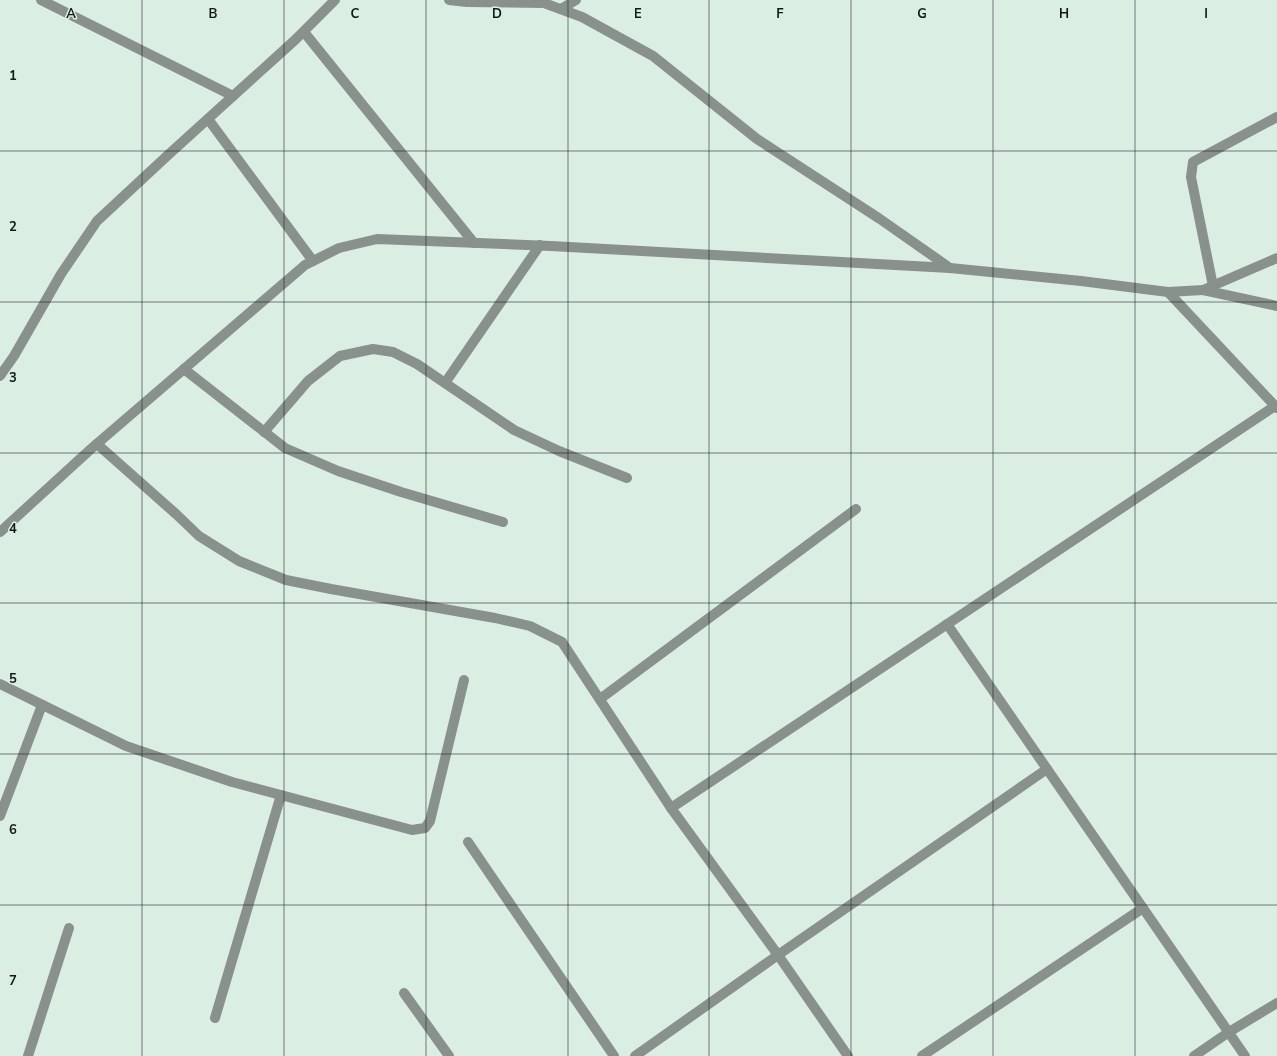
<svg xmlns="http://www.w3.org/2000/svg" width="1277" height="1056" font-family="'Nunito Sans',sans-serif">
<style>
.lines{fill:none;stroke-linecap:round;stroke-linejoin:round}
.minor{stroke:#89918d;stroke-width:10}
.grid{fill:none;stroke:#131a16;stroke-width:1;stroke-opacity:0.55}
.grid-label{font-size:13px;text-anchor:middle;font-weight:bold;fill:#131a16;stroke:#dbeee4;stroke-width:3;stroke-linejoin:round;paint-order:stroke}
</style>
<rect width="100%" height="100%" fill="#dbeee4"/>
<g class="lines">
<g class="minor">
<polyline points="41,0 233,96"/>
<polyline points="449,0 467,2 544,3 582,17 653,56 757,139 880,219 950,268 1081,281 1168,292 1203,290 1277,258"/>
<polyline points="561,9 576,0"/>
<polyline points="304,32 474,243"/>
<polyline points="208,119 313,261"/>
<polyline points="1213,286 1191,177 1193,162 1277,117"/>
<polyline points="1203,290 1277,306"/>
<polyline points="1168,292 1277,408"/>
<polyline points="184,369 285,448 338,471 401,492 503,522"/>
<polyline points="0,376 14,356 61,274 97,221 168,155 295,40 335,0"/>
<polyline points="445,383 540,245"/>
<polyline points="264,432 308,381 340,356 373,349 393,352 417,364 514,430 559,451 627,478"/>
<polyline points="97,444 176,514 199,536 239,561 286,580 331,589 495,618 530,626 562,642 671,808 778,955 848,1056"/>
<polyline points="0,532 92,448 305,265 339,248 377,239 551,246 950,268"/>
<polyline points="947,624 1245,1056"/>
<polyline points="0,684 126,746 232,782 412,830 425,828 430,821 464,680"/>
<polyline points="600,699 856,509"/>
<polyline points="671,808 1275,406"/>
<polyline points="0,816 42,705"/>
<polyline points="468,842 614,1056"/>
<polyline points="404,993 449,1056"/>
<polyline points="215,1018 281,795"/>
<polyline points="28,1056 69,928"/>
<polyline points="635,1056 778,955 1047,769"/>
<polyline points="922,1056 1143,908"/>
<polyline points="1194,1056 1229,1032 1277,1003"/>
</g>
</g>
<path class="grid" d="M142,0V1056M284,0V1056M426,0V1056M568,0V1056M709,0V1056M851,0V1056M993,0V1056M1135,0V1056M0,151H1277M0,302H1277M0,453H1277M0,603H1277M0,754H1277M0,905H1277"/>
<g class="grid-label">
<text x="71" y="18">A</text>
<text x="213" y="18">B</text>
<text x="355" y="18">C</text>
<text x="497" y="18">D</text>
<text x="638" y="18">E</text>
<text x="780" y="18">F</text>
<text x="922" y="18">G</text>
<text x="1064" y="18">H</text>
<text x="1206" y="18">I</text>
<text x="13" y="80">1</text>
<text x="13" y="231">2</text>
<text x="13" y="382">3</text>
<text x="13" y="533">4</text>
<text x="13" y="683">5</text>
<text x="13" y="834">6</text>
<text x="13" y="985">7</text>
</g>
</svg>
